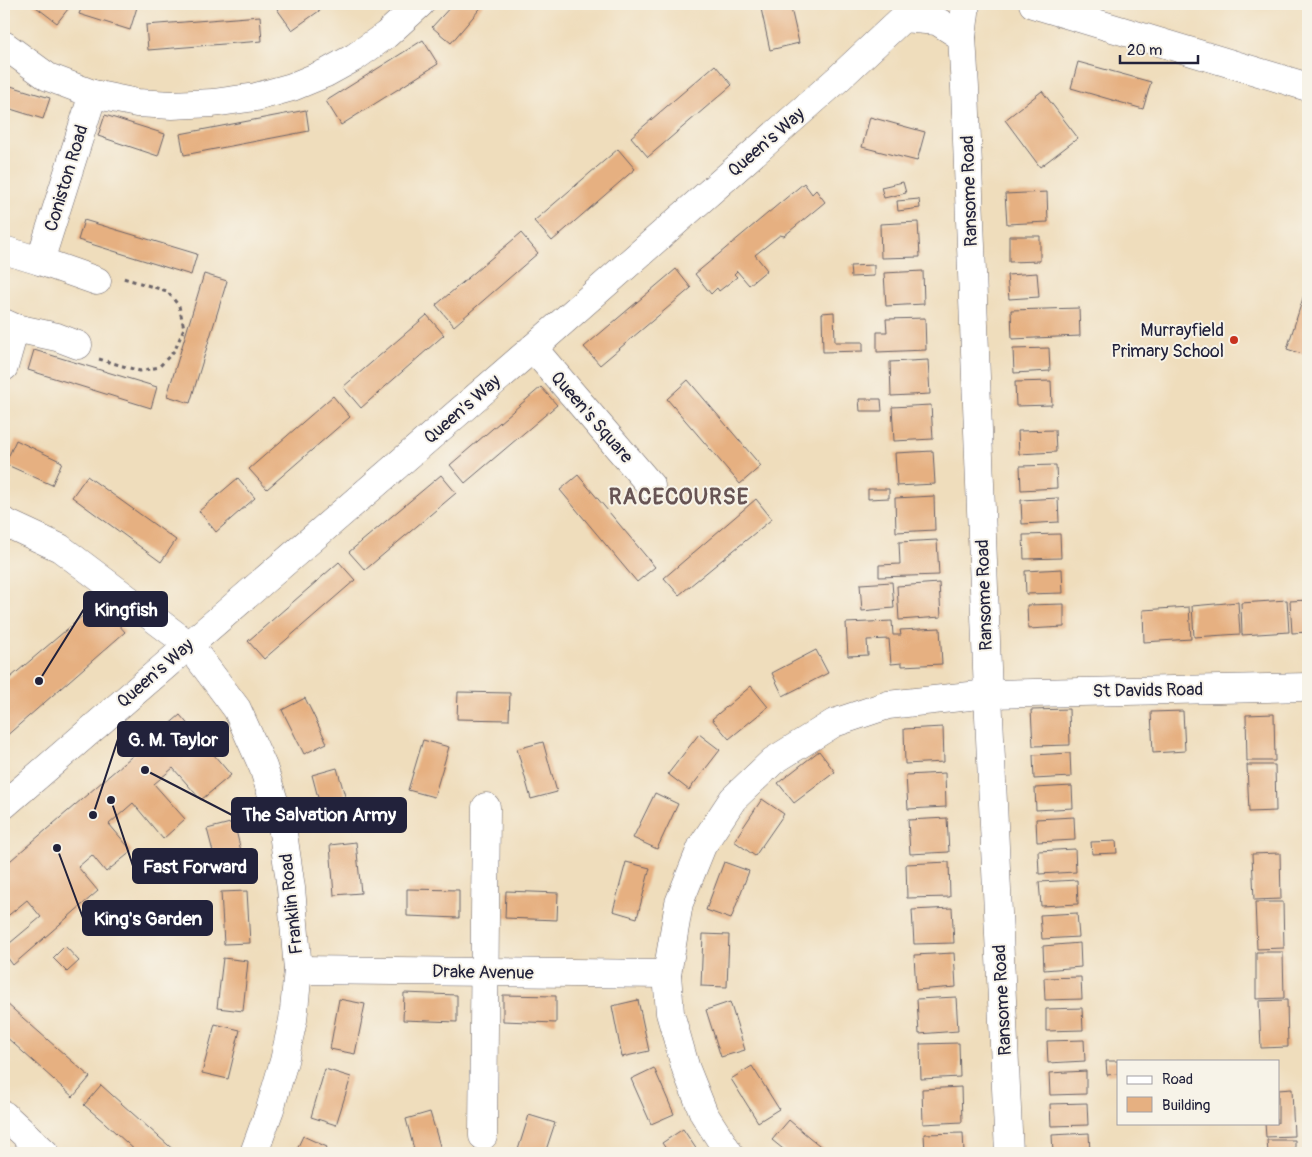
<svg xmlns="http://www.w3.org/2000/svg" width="1312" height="1157" font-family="Pangolin,sans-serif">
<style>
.building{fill:#e6b081}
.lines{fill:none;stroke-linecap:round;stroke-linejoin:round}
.street-casing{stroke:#6a6368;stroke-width:29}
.secondary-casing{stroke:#6a6368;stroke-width:29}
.path{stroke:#6a6368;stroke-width:3;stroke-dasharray:4 4;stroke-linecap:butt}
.street{stroke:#fff;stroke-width:28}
.secondary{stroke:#fff;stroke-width:28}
.poi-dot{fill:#c8321e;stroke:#f7f3e8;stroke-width:2}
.labels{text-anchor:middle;stroke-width:4;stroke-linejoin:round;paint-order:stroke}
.street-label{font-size:18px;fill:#22223b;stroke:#f7f3e8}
.poi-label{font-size:18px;fill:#22223b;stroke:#f7f3e8;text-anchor:end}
.district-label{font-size:22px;font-weight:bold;letter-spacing:1px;fill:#675454;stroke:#f7f3e8}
.leader{fill:none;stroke:#22223b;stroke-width:2}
.callout-dot{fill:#22223b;stroke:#f7f3e8;stroke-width:2}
.callout{fill:#22223b;stroke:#22223b;stroke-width:2}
.callout-label{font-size:19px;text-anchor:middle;font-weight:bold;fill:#fff}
</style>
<rect width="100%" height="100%" fill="#f7f3e8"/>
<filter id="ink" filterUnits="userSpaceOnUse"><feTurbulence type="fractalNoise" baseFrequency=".02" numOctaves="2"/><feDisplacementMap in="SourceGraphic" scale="10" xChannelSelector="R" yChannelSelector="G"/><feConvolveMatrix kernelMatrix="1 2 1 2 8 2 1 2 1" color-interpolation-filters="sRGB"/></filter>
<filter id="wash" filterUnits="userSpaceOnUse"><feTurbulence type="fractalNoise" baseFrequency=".0096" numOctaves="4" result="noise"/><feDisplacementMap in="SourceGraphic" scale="20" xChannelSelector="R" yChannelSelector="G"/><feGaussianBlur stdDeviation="1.12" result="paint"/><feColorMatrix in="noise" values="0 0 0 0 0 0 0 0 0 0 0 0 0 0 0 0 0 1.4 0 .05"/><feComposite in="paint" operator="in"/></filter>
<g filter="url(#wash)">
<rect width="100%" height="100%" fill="#efddbc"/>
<g id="blocks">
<g class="building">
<polygon points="32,4 72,4 57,23"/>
<polygon points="83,4 138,4 130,30 79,14"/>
<polygon points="285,4 329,4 292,30 277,9"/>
<polygon points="453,4 484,4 451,43 432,27"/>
<polygon points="760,4 790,4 799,43 770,50"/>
<polygon points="260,16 262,41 148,50 146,25"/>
<polygon points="423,40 438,64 341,125 326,101"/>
<polygon points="1078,62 1151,82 1143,109 1071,88"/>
<polygon points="715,65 732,85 648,157 631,137"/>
<polygon points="4,84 50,98 43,119 4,107"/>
<polygon points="1042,91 1078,138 1040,167 1005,120"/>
<polygon points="306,110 309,131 184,155 180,134"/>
<polygon points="105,115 165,134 158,156 98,136"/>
<polygon points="870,117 925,132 917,161 862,147"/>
<polygon points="618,149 635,169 552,241 534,221"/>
<polygon points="903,182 906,193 884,198 881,187"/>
<polygon points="804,183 812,194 816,190 825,202 784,236 780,235 755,255 767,270 749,285 737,271 734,274 737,277 719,291 717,288 711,294 695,274"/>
<polygon points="1047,192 1048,222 1007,224 1005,194"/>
<polygon points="4,193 8,194 4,206"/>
<polygon points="919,199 920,208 898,211 897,201"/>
<polygon points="84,220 197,254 191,275 78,240"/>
<polygon points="918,222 920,257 881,258 880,224"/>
<polygon points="521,233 538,253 454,326 436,305"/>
<polygon points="1009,236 1040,236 1040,261 1009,262"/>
<polygon points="874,265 874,276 851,277 850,266"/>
<polygon points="676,269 691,288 600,365 584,347"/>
<polygon points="923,271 924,304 886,306 884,273"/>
<polygon points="1037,273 1039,297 1009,299 1007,275"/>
<polygon points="204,274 227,281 190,403 167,396"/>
<polygon points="1308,282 1308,356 1287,349"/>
<polygon points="1079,308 1080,336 1012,339 1011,310"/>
<polygon points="834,312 835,342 863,342 863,351 823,352 822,313"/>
<polygon points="427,315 444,335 361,408 343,387"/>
<polygon points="925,318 926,350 877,352 877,332 887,332 886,319"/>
<polygon points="1049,348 1050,371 1014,373 1013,349"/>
<polygon points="34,350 157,387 151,408 28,370"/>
<polygon points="928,360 930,394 891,396 890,362"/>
<polygon points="688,380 761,466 740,484 667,399"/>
<polygon points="1051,381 1052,405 1016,406 1015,382"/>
<polygon points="541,387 557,405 465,483 450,465"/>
<polygon points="333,396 350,417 267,489 249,469"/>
<polygon points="859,399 881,399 882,411 860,411"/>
<polygon points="931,405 933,439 894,441 892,407"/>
<polygon points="1055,430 1056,452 1019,454 1018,431"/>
<polygon points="16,440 62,462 52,485 5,464"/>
<polygon points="933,451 935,484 897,486 895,453"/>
<polygon points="1056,465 1057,488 1021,490 1020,466"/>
<polygon points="441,475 456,493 365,570 349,552"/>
<polygon points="578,475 655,567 637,582 560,490"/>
<polygon points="87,476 176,540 161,562 72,497"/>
<polygon points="238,478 255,498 216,532 199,511"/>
<polygon points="868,489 889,489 889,498 868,499"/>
<polygon points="934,496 935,530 896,532 895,498"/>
<polygon points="1058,498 1059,522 1022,524 1021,500"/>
<polygon points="756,499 772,519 679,595 664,578"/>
<polygon points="1060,534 1061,558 1024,559 1023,535"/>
<polygon points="937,540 939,575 879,577 879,565 900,564 899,542"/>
<polygon points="339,562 355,580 264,659 248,641"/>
<polygon points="1062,569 1063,593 1026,594 1025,571"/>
<polygon points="892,582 894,608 862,611 860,584"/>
<polygon points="939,583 941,617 899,620 897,586"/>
<polygon points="1287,600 1289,632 1242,635 1241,603"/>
<polygon points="1308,600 1308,632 1292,633 1290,601"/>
<polygon points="99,602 125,632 4,738 4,683"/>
<polygon points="1238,602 1240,634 1194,637 1192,606"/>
<polygon points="1064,604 1064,627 1028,629 1027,605"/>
<polygon points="1189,607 1191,639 1144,642 1143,610"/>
<polygon points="892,621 893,635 901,635 900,630 940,628 942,664 902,666 902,663 891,664 889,639 867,640 868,655 848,656 846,623"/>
<polygon points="816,650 828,673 783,696 772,673"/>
<polygon points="751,686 768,707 729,739 712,719"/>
<polygon points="458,692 510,693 509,720 457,719"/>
<polygon points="305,698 327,743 304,754 282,710"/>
<polygon points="1069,709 1070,745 1033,746 1031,710"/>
<polygon points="1183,711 1185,751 1153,753 1151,712"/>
<polygon points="1274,714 1275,761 1247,761 1246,715"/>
<polygon points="180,715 231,775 201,800 173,768 154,784 185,819 163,839 133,803 109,824 132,851 106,872 92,855 78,867 98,891 13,965 4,953 4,948 41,917 27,900 4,919 4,866"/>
<polygon points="943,727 944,762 905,764 904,729"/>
<polygon points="699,734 720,750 689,790 668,774"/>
<polygon points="423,740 449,747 434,797 408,790"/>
<polygon points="543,742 557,792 531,799 517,749"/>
<polygon points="819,751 835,772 794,803 778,783"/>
<polygon points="1070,753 1071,777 1034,779 1033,755"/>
<polygon points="1247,765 1275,765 1276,811 1249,812"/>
<polygon points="337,768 351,817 325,824 312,775"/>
<polygon points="945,773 946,807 908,809 906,775"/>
<polygon points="1072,786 1073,808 1036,810 1035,788"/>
<polygon points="655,793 678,804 657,849 633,838"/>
<polygon points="762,799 784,814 755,856 734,841"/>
<polygon points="1074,817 1075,840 1037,842 1036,819"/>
<polygon points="947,818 949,852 910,854 908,820"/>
<polygon points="234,822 247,876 221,882 207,829"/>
<polygon points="1116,841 1117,853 1092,854 1091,842"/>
<polygon points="356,842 361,893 334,895 330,845"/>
<polygon points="1075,849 1076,872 1039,874 1038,851"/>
<polygon points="1280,853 1281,899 1254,900 1252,854"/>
<polygon points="626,862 650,868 637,918 613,911"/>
<polygon points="724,862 749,871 731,919 706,910"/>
<polygon points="949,862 950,897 907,898 906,864"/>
<polygon points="1077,880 1078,904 1041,906 1039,882"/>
<polygon points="407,889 459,890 459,918 407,916"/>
<polygon points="247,891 250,943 224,944 221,892"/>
<polygon points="506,891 558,893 557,920 505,918"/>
<polygon points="1255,902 1283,902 1284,948 1257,949"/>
<polygon points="952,908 954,943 914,944 912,910"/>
<polygon points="1077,913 1079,937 1042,939 1040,915"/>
<polygon points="703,934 729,935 727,987 701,986"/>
<polygon points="1080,943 1081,967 1044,970 1043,946"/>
<polygon points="65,946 79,961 67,972 53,958"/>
<polygon points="1256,952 1283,952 1284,998 1256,999"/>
<polygon points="954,953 956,987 916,990 914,955"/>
<polygon points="223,958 248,961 243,1011 217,1008"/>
<polygon points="1081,977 1082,999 1045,1000 1044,978"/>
<polygon points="404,993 457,995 457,1022 403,1020"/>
<polygon points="503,995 556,996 556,1023 503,1021"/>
<polygon points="956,997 958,1031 919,1034 917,999"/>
<polygon points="339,999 365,1004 355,1054 330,1049"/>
<polygon points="638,1000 649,1051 622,1057 612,1006"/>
<polygon points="1287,1000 1288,1047 1261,1048 1259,1001"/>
<polygon points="730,1002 745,1050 721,1057 706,1010"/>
<polygon points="6,1003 90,1077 73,1097 4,1035 4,1006"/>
<polygon points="1082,1008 1083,1030 1046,1031 1046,1009"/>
<polygon points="215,1024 240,1030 228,1079 202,1073"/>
<polygon points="1084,1040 1085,1061 1048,1063 1047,1041"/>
<polygon points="959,1043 960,1077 921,1079 920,1044"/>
<polygon points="1106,1061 1118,1061 1118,1074 1107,1075"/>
<polygon points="752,1066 779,1109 758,1122 731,1079"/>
<polygon points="654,1068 674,1114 651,1124 631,1079"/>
<polygon points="325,1069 351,1077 336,1125 311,1117"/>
<polygon points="1086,1071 1086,1094 1050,1095 1049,1073"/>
<polygon points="101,1085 122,1104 177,1153 138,1153 105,1123 84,1105"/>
<polygon points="961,1087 962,1122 923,1124 922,1089"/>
<polygon points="1292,1089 1294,1136 1266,1137 1265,1123 1278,1123 1278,1090"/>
<polygon points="1087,1103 1088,1125 1051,1126 1050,1104"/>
<polygon points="430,1112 442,1153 415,1153 406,1119"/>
<polygon points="529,1115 555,1123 545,1153 517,1153"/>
<polygon points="789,1120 809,1137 829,1153 788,1153 772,1140"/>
<polygon points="683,1129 697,1150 700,1153 669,1153 662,1143"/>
<polygon points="963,1133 964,1153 925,1153 924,1134"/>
<polygon points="1089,1133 1090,1153 1053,1153 1052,1135"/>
<polygon points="303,1136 327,1147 324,1153 295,1153"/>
<polygon points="1267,1140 1295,1140 1295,1153 1268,1153"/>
</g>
</g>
</g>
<g filter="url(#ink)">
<use href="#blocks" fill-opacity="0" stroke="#6a6368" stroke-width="1"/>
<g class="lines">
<defs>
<g id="street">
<polyline points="903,18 937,21 962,37"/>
<polyline points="4,45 48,77 93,94 137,103 172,105 213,103 256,97 292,87 326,73 355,57 386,35 420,4"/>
<polyline points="4,250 40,261 97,281"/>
<polyline points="40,261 93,94"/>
<polyline points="4,323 15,328 4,367"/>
<polyline points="15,328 57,337 78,345"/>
<polyline points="533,348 651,486"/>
<polyline points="4,522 60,548 189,645 237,709 263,767 282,826 291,888 298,970 293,1020 284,1061 270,1109 254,1153"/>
<polyline points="4,805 533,348 839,78 903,18 911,4"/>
<polyline points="298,970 667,974"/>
<polyline points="4,1115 45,1153"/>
<polyline points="483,1136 486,807"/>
<polyline points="729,1153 704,1114 686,1069 670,1013 667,974 679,903 702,846 733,799 773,761 834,723 888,705 988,694 1308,687"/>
</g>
<g id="secondary">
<polyline points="966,4 962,37 965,88 988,694 1009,1153"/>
<polyline points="1033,4 1308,87"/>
</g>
</defs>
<use href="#street" class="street-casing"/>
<use href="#secondary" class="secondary-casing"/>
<polyline class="path" points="99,359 140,371 159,367 175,350 184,328 179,306 167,291 123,278"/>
<use href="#street" class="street"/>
<use href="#secondary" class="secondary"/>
</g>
</g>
<circle class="poi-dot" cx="1234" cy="340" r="5"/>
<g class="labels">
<g class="street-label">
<text transform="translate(766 142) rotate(-41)" y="6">Queen's Way</text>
<text transform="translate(66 178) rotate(-73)" y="6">Coniston Road</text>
<text transform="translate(969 191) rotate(-92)" y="6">Ransome Road</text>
<text transform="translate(462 409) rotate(-41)" y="6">Queen's Way</text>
<text transform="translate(592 417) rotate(49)" y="6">Queen's Square</text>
<text transform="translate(984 595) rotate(-92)" y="6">Ransome Road</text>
<text transform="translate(155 673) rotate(-41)" y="6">Queen's Way</text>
<text transform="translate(1148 690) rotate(-1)" y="6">St Davids Road</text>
<text transform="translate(291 904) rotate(-96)" y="6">Franklin Road</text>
<text transform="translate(483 972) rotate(1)" y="6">Drake Avenue</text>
<text transform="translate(1002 1000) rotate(-93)" y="6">Ransome Road</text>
</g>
<g class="poi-label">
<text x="1224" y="336">Murrayfield<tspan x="1224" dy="21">Primary School</tspan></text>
</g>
<g class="district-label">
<text x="679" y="504">RACECOURSE</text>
</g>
</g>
<path class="leader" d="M39 681L84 609M93 815L118 739M145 770L232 815M111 800L133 866M57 848L83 918"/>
<g class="callout-dot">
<circle cx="39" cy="681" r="5"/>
<circle cx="93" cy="815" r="5"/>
<circle cx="145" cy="770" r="5"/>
<circle cx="111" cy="800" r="5"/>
<circle cx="57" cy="848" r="5"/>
</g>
<g class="callout">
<rect x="84" y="592" width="83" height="34" rx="5"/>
<rect x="118" y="722" width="110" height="34" rx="5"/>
<rect x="232" y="798" width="174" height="34" rx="5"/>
<rect x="133" y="849" width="124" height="34" rx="5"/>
<rect x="83" y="901" width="129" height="34" rx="5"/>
</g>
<g class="callout-label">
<text x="126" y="616">Kingfish</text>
<text x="173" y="746">G. M. Taylor</text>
<text x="319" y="821">The Salvation Army</text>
<text x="195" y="873">Fast Forward</text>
<text x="148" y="925">King's Garden</text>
</g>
<rect width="1312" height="1157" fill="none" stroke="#f7f3e8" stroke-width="20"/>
<rect x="1117" y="1060" width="162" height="65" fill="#f7f3e8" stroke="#a29fa3"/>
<rect x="1127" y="1076" width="25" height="8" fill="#ffffff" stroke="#a29fa3"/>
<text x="1162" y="1084" font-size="15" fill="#22223b">Road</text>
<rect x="1127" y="1097" width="25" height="15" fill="#e6b081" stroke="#a29fa3"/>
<text x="1162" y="1110" font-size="15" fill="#22223b">Building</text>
<path d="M1120 55v8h78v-8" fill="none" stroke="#22223b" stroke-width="2.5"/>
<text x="1127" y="55" font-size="15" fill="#22223b" stroke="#f7f3e8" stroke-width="4" paint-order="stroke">20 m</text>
</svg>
